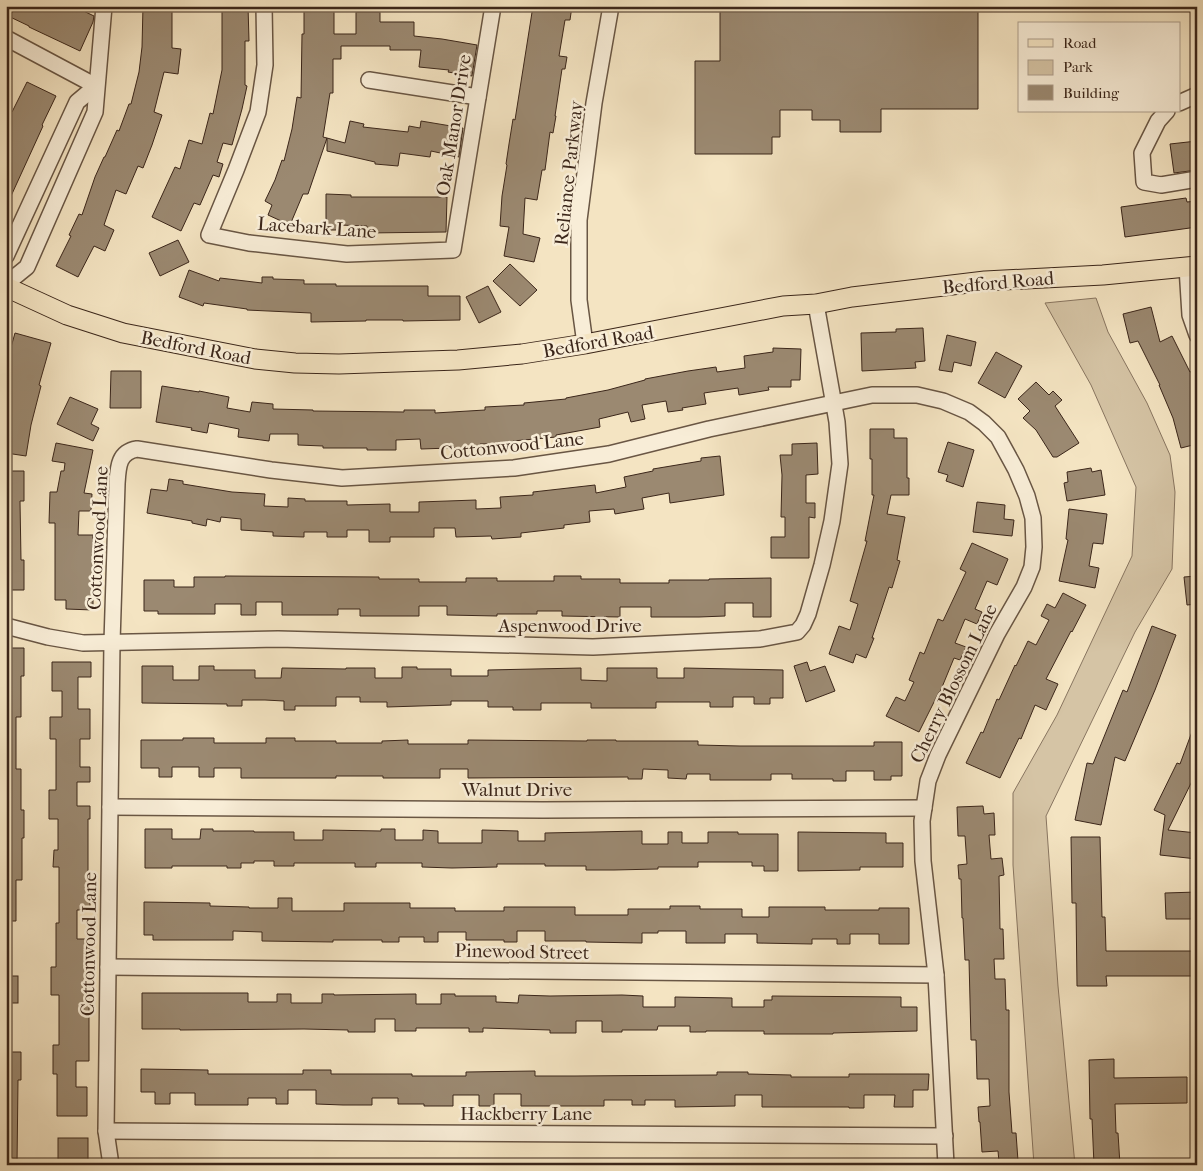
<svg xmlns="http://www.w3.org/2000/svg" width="1203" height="1171" font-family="'IM FELL French Canon',serif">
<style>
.green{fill:#d5c4a5;stroke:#887560}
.building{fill:#9b8971;stroke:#3b261a}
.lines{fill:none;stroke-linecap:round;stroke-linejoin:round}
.minor-casing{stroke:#695644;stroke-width:18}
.major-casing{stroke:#3b261a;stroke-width:21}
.minor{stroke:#f8edd7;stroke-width:15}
.major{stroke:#f4e4c2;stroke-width:19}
.labels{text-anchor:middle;stroke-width:5;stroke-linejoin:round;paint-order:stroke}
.street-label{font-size:19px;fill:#3b261a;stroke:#f8edd7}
</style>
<rect width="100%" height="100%" fill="#f4e4c2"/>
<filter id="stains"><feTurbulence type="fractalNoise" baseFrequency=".004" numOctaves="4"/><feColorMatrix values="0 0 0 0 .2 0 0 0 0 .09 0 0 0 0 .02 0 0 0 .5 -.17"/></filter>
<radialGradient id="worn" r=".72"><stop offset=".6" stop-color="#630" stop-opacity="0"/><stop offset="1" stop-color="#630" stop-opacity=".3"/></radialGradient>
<polygon class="green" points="1096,298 1108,332 1147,403 1170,455 1175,492 1172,569 1135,632 1046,816 1058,986 1075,1165 1034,1165 1013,865 1013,793 1057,715 1132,556 1136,487 1091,385 1045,303"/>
<g class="building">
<polygon points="6,6 73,6 94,16 93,22 80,51 29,27 29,26 6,15"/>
<polygon points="143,6 172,6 172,48 181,49 178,74 164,72 154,112 162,115 152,145 143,168 138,166 126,194 116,190 104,225 114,230 105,251 94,246 78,277 56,266 71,236 69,235 79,214 82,215 95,177 104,157 105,157 117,130 119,131 129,104 131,104 139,72 142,47"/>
<polygon points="222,6 248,6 249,41 245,41 245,85 247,86 242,109 232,145 223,143 217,162 223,164 219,177 213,175 200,205 194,203 181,231 152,217 175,167 180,169 189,140 202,144 210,113 213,114 222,70"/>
<polygon points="304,6 334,6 334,34 356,34 356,12 380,12 380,22 414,22 414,36 442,39 477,45 472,76 448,72 449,70 419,67 421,50 390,50 390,46 341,46 341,59 333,59 333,93 330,93 323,137 327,138 308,194 303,194 290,225 268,215 272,205 265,201 275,180 282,160 284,161 292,129 297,97 301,98 302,34 304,34"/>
<polygon points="533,6 572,6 570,20 565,20 559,56 567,57 565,69 562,69 555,116 556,116 553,133 550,132 545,170 542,170 537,200 525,198 523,234 540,238 534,262 504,256 509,227 500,226 502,196 507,165 506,164 509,144 513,119 515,120"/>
<polygon points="720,6 978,6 978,109 881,109 881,132 840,132 840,120 812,120 812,110 780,110 780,137 772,137 772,154 695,154 695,61 720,61"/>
<polygon points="27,82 56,96 42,125 43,126 6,207 6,109 12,112"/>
<polygon points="350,121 364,124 363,127 408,132 409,126 420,128 421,121 463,128 459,157 431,151 430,157 400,153 398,166 375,164 375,162 327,151 327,138 345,143"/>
<polygon points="1197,141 1197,170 1174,173 1170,144"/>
<polygon points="326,194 351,195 351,197 447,197 446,232 367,233 367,226 339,225 339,230 326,230"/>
<polygon points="1186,198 1187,202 1197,201 1197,227 1125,237 1121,207"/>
<polygon points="178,240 189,262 160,276 149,253"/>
<polygon points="510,264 537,290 520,306 493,281"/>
<polygon points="189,270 219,281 220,278 262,283 262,277 273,277 273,279 304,280 304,284 336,284 336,286 428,286 428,296 460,296 460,320 403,321 403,320 366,320 366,321 311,322 311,313 247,310 247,309 204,303 203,306 179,297"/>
<polygon points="488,286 501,312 479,323 466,297"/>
<polygon points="1151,307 1160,342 1172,336 1190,372 1194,371 1197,378 1197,444 1181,448 1173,418 1159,385 1160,385 1138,341 1130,343 1123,314"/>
<polygon points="923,328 925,361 915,362 916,368 862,371 861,333 896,332 896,329"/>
<polygon points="15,333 51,343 39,385 41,386 31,425 26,456 6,453 6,406 9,394 6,393 6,365"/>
<polygon points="947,335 976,342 971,366 954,362 952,372 939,370"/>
<polygon points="773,348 801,349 800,380 791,380 791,387 768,387 769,390 739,395 738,388 704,393 706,404 682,408 683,410 668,412 666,401 642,405 645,419 631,422 628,412 599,419 600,427 556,435 556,437 513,441 513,443 480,444 480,447 421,449 420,439 396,440 396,450 367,450 367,448 323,448 323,446 298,445 298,434 270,434 269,441 238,437 239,429 209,423 207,433 191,430 192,428 156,422 162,386 199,392 199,391 229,397 227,408 250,412 252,402 273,404 273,409 313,410 313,411 404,412 404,410 435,410 435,413 485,410 485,407 524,405 524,403 566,399 566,398 608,390 645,380 645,379 688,371 716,367 717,372 745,368 744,356 773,352"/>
<polygon points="996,352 1022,366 1005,398 978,383"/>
<polygon points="111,371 141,371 141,408 110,408"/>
<polygon points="1036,382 1049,395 1053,391 1062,400 1055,406 1079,443 1057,457 1053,457 1036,430 1023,418 1030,411 1018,399"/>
<polygon points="70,397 98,409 91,424 99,428 93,441 57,424"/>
<polygon points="870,429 894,429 894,438 907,438 907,478 909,478 909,495 891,495 887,514 905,517 897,560 900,561 892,588 889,587 872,638 874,638 866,658 856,654 853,663 829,654 839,626 850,630 858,604 850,601 867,541 865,541 874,495 872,495 872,459 870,459"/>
<polygon points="948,442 974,450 963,487 946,481 948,475 938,472"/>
<polygon points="56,443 93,450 84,493 92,494 91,511 79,511 78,535 93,535 93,610 66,609 66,600 55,600 55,523 49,523 50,492 57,492 61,471 64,471 65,463 52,461"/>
<polygon points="817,443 818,474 806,475 806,503 815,503 815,518 809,517 809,558 771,558 771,537 785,537 785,517 781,517 782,475 780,455 792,455 792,444"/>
<polygon points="720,456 724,495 670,503 669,493 642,498 644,509 615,514 614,509 589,511 590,522 564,525 564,528 521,533 521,537 492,539 491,536 456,537 455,528 434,528 434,537 390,537 390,542 369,542 369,530 347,530 347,537 327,537 327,532 304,532 304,537 273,536 273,532 241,530 241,519 221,517 220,522 207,519 206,526 192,523 192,521 147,513 151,489 167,491 169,479 183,481 183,484 232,492 265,494 264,506 288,507 288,498 305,499 305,501 347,501 347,505 390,504 390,512 419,512 419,502 476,500 476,509 501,508 500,497 533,495 533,492 595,485 596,493 626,487 624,477 653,471 653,469 701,461 701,458"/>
<polygon points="1091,468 1092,472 1101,470 1105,495 1067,501 1064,483 1068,482 1067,472"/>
<polygon points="6,471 24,471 24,501 20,501 21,560 24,560 24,590 6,590"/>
<polygon points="977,502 1005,505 1004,519 1014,520 1012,536 973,532"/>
<polygon points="1069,509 1107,514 1103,544 1093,543 1089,566 1099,568 1095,588 1059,581 1068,540 1066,539"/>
<polygon points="972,543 1008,559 997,585 987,581 975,609 982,612 977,624 965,619 955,643 966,647 960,660 954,658 940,692 939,692 919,732 886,716 896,697 905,701 914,682 909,680 920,652 924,654 938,619 943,621 966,572 960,569"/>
<polygon points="225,576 379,577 379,579 419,579 419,582 466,582 466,578 497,578 497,581 554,581 554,576 581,576 581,579 620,579 620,583 669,583 669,580 709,580 709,579 771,578 771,617 753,617 753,603 725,603 725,616 699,617 651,617 651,607 620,607 620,617 562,616 562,611 537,611 537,614 497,614 497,616 447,615 447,606 419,606 419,616 360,616 360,609 338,609 338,615 282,615 282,602 256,602 256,615 241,615 241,604 215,604 215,614 158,614 158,611 144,611 144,580 174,580 174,587 194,587 194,577 225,577"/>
<polygon points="1197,576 1197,604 1187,605 1184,577"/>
<polygon points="1063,593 1086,605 1072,632 1071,631 1046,679 1058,684 1046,710 1035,705 1021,739 1019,738 1000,778 966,763 981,732 983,733 997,699 999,700 1015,665 1016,666 1028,641 1036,645 1049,620 1041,616 1047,604 1055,608"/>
<polygon points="1152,626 1176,635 1155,690 1125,761 1115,757 1101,825 1075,820 1087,763 1093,764 1123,690 1127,692"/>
<polygon points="6,648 24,648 24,676 21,676 21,717 16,717 16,769 21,769 21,810 24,810 24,838 22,838 22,880 16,880 16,921 6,921"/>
<polygon points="52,662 91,662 91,677 78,677 78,709 90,709 90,739 80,739 80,767 90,767 90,782 77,782 77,806 90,806 90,819 88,819 88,881 90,881 90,910 77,910 77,939 89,939 89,1061 76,1061 76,1087 87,1087 87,1116 57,1116 57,1074 53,1074 53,1045 59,1045 59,995 51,995 51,967 56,967 56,923 59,923 59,867 53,867 54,850 58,850 58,819 49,819 49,790 56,790 56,739 50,739 50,717 62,717 62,691 52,691"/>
<polygon points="807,662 810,671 825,666 835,691 806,702 794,666"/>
<polygon points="142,666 173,666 173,680 199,680 199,666 214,666 214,670 255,670 255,678 281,678 282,668 346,669 346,668 375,668 375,678 402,678 402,667 417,667 417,669 451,669 451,676 488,676 488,670 581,668 581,680 607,681 607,668 657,668 657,678 684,678 684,668 783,670 783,698 770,698 770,704 754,704 754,697 733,697 733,707 710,707 710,702 656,702 656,708 591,708 591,703 541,703 541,710 513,710 513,707 488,707 488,701 451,701 451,705 387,707 387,702 360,702 360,697 336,697 336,706 295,706 295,710 284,710 284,701 265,700 242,700 242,706 227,706 227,704 142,703"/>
<polygon points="1196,721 1197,722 1197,771 1168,830 1197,833 1197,859 1160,855 1165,815 1154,810 1177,763 1180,764"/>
<polygon points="183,738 214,738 214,743 266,743 266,738 295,738 295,741 336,741 336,743 382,743 382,741 408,740 408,744 468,744 468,740 587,741 587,740 616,740 616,741 698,741 698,745 740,746 874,746 874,742 902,742 902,776 891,776 891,780 874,780 874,771 846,771 846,781 833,781 833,779 792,779 792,774 771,774 771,780 710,780 710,774 687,774 686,779 668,778 668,770 643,769 642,779 628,779 628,777 468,778 468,769 440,769 440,778 383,778 383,776 336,776 336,778 241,778 241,768 214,768 214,777 199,777 199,767 172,767 172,777 159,777 159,768 141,768 141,740 183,740"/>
<polygon points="983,806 984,814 994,813 995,835 989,835 991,859 1002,858 1004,875 999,876 1000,929 1003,929 1004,959 994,959 995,979 1005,979 1006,1010 1009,1010 1009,1092 1012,1133 1016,1133 1018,1161 999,1162 998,1151 982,1152 980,1122 979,1122 978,1107 990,1106 989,1079 977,1079 976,1040 971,1040 969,960 965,960 963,918 962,918 961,879 959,879 958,865 967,864 965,836 958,836 957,807"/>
<polygon points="145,829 172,829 172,839 200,839 201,829 213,829 213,831 254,831 254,832 294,832 294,840 323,840 323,830 381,831 381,829 395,829 395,840 423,840 423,830 438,831 438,843 482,843 482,830 518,831 518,841 545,841 545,833 642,831 642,844 668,844 668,832 682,832 682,843 708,843 708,832 738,832 738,834 778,834 778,871 764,871 764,866 752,866 752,862 698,862 698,867 658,867 658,869 614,870 586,870 586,866 545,866 545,864 497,864 497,867 452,868 422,867 422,863 376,863 376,867 355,867 355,863 294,863 294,866 274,866 274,861 254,861 254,863 241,863 241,868 227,868 227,866 172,866 172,868 145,868"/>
<polygon points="798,832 886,833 886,843 903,843 903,867 860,867 860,870 798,871"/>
<polygon points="1071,837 1100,837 1102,917 1105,917 1106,951 1197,951 1197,976 1106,976 1107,986 1077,986 1076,903 1072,903"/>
<polygon points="1197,892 1197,919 1166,919 1165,893"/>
<polygon points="278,898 292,898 292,911 344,911 344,903 410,903 410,908 455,908 455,911 504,911 504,907 575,907 575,915 628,915 628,909 670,909 670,906 700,906 700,909 742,909 742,917 769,917 769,907 825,907 825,910 879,910 879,908 909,908 909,944 879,944 879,934 850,934 850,944 837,944 837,939 812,939 812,944 757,943 757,934 725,934 725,943 686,943 686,931 658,931 658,933 642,933 642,943 586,942 586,941 545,941 545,931 517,931 517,942 504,942 504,940 466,940 466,932 438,932 438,942 424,942 424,937 399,937 399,942 382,942 382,940 333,940 333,942 262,941 262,932 233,931 233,940 153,940 153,935 144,935 144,902 210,903 210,906 249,907 249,908 278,908"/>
<rect x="6" y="976" width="12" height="27"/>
<polygon points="142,993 248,993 248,1002 277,1002 277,994 291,994 291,1003 322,1003 322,994 334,994 334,995 416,994 416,1004 441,1004 441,994 455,994 455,996 496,996 496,1002 518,1003 519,995 550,996 622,995 643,996 643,1007 675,1007 675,997 732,998 732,1007 764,1007 764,1000 772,1000 772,996 901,997 901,1007 917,1007 917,1031 833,1033 833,1034 764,1034 764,1031 706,1031 706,1032 690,1032 690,1026 658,1026 657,1030 622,1030 622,1032 602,1032 602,1021 576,1021 576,1033 550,1033 550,1030 483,1028 483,1032 469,1032 469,1028 416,1028 416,1031 395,1031 395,1019 375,1019 375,1032 348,1032 348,1030 304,1029 180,1030 180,1029 142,1029"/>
<polygon points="6,1052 21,1052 21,1080 18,1080 17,1165 6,1165"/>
<polygon points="1114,1059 1114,1078 1187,1077 1187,1103 1115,1104 1116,1133 1118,1133 1120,1165 1094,1165 1092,1119 1090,1119 1089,1060"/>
<polygon points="141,1069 208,1070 208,1074 303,1074 303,1070 331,1070 331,1074 412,1074 412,1076 466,1076 466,1072 535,1071 535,1076 575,1076 717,1075 717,1072 748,1072 748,1074 791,1075 791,1077 849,1077 849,1074 929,1074 928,1090 913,1090 913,1107 894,1107 895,1095 864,1095 864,1108 849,1108 849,1107 762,1107 762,1095 735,1095 735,1106 675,1107 675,1100 645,1100 645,1105 632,1105 632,1100 604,1100 604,1106 521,1106 521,1094 494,1094 494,1106 479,1106 479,1095 453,1095 453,1106 424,1106 424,1104 398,1104 398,1098 372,1098 372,1105 343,1105 316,1104 316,1090 288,1090 288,1104 276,1104 276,1098 248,1098 248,1105 195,1105 195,1093 170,1093 170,1104 155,1104 155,1092 141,1092"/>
<rect x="58" y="1138" width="30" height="27"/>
</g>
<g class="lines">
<defs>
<g id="minor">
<polyline points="264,6 265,65 258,112 236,170 209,235 249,243 347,254 453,250 493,6"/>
<polyline points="6,38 96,86"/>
<polyline points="369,80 478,97"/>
<polyline points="1179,103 1197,95"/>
<polyline points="1167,111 1158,121 1142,153 1144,182 1161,185 1197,179"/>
<polyline points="6,256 77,102 96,86"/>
<polyline points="1187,267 1190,315 1197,335"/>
<polyline points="6,284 27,267 95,112 104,6"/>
<polyline points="585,344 579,300 579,220 594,103 611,6"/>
<polyline points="6,626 48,637 83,643 278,639 593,647 760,639 797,632 803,625 808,614 822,565 832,521 840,464 837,422 816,304"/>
<polyline points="110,807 543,810 924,808"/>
<polyline points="108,967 936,975"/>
<polyline points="106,1131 945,1136"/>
<path d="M111,1165L106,1131L112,642L117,484C118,468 118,452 137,449L271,470L342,478L514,468L609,454L709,429L872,395H917L943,401L969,412L984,423L998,437L1016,470L1027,496L1033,518L1034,547L1032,567L1024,587L997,634L938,755L928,781L922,821L923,861L936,975L946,1165"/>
</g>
<polyline id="major" points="6,287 67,315 123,333 255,359 295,363 339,364 458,360 522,354 585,344 783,306 816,304 852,297 985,281 1103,275 1197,266"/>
</defs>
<use href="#minor" class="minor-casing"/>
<use href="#major" class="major-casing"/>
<use href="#minor" class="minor"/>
<use href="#major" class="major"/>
</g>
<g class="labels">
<g class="street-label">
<text transform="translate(453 125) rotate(-81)" y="7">Oak Manor Drive</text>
<text transform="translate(568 173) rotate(-84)" y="7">Reliance Parkway</text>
<text transform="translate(317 227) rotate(4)" y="7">Lacebark Lane</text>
<text transform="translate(998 282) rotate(-5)" y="7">Bedford Road</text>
<text transform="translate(598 341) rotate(-10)" y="7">Bedford Road</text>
<text transform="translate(196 347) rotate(11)" y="7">Bedford Road</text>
<text transform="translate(512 445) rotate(-6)" y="7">Cottonwood Lane</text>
<text transform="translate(97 538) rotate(-87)" y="7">Cottonwood Lane</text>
<text x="570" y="632">Aspenwood Drive</text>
<text transform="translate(953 683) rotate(-64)" y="7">Cherry Blossom Lane</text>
<text x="517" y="796">Walnut Drive</text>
<text transform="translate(88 944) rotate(-89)" y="7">Cottonwood Lane</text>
<text transform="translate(522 951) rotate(1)" y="7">Pinewood Street</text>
<text x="526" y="1120">Hackberry Lane</text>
</g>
</g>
<rect width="1203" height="1171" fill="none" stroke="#f4e4c2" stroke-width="25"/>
<rect x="8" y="8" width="1188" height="1156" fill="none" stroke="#3b261a" stroke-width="2.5"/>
<rect x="12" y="12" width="1178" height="1146" fill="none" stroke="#3b261a"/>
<rect x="1018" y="22" width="162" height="90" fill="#f8edd7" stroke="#ac9d8b"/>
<rect x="1028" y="39" width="25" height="8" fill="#f4e4c2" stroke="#ac9d8b"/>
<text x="1063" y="48" font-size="15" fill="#3b261a">Road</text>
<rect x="1028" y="60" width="25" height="15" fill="#d5c4a5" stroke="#ac9d8b"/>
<text x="1063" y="72" font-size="15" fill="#3b261a">Park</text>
<rect x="1028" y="85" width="25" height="15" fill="#9b8971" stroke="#ac9d8b"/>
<text x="1063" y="98" font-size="15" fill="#3b261a">Building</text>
<rect width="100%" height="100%" filter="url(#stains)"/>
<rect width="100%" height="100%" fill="url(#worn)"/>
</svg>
